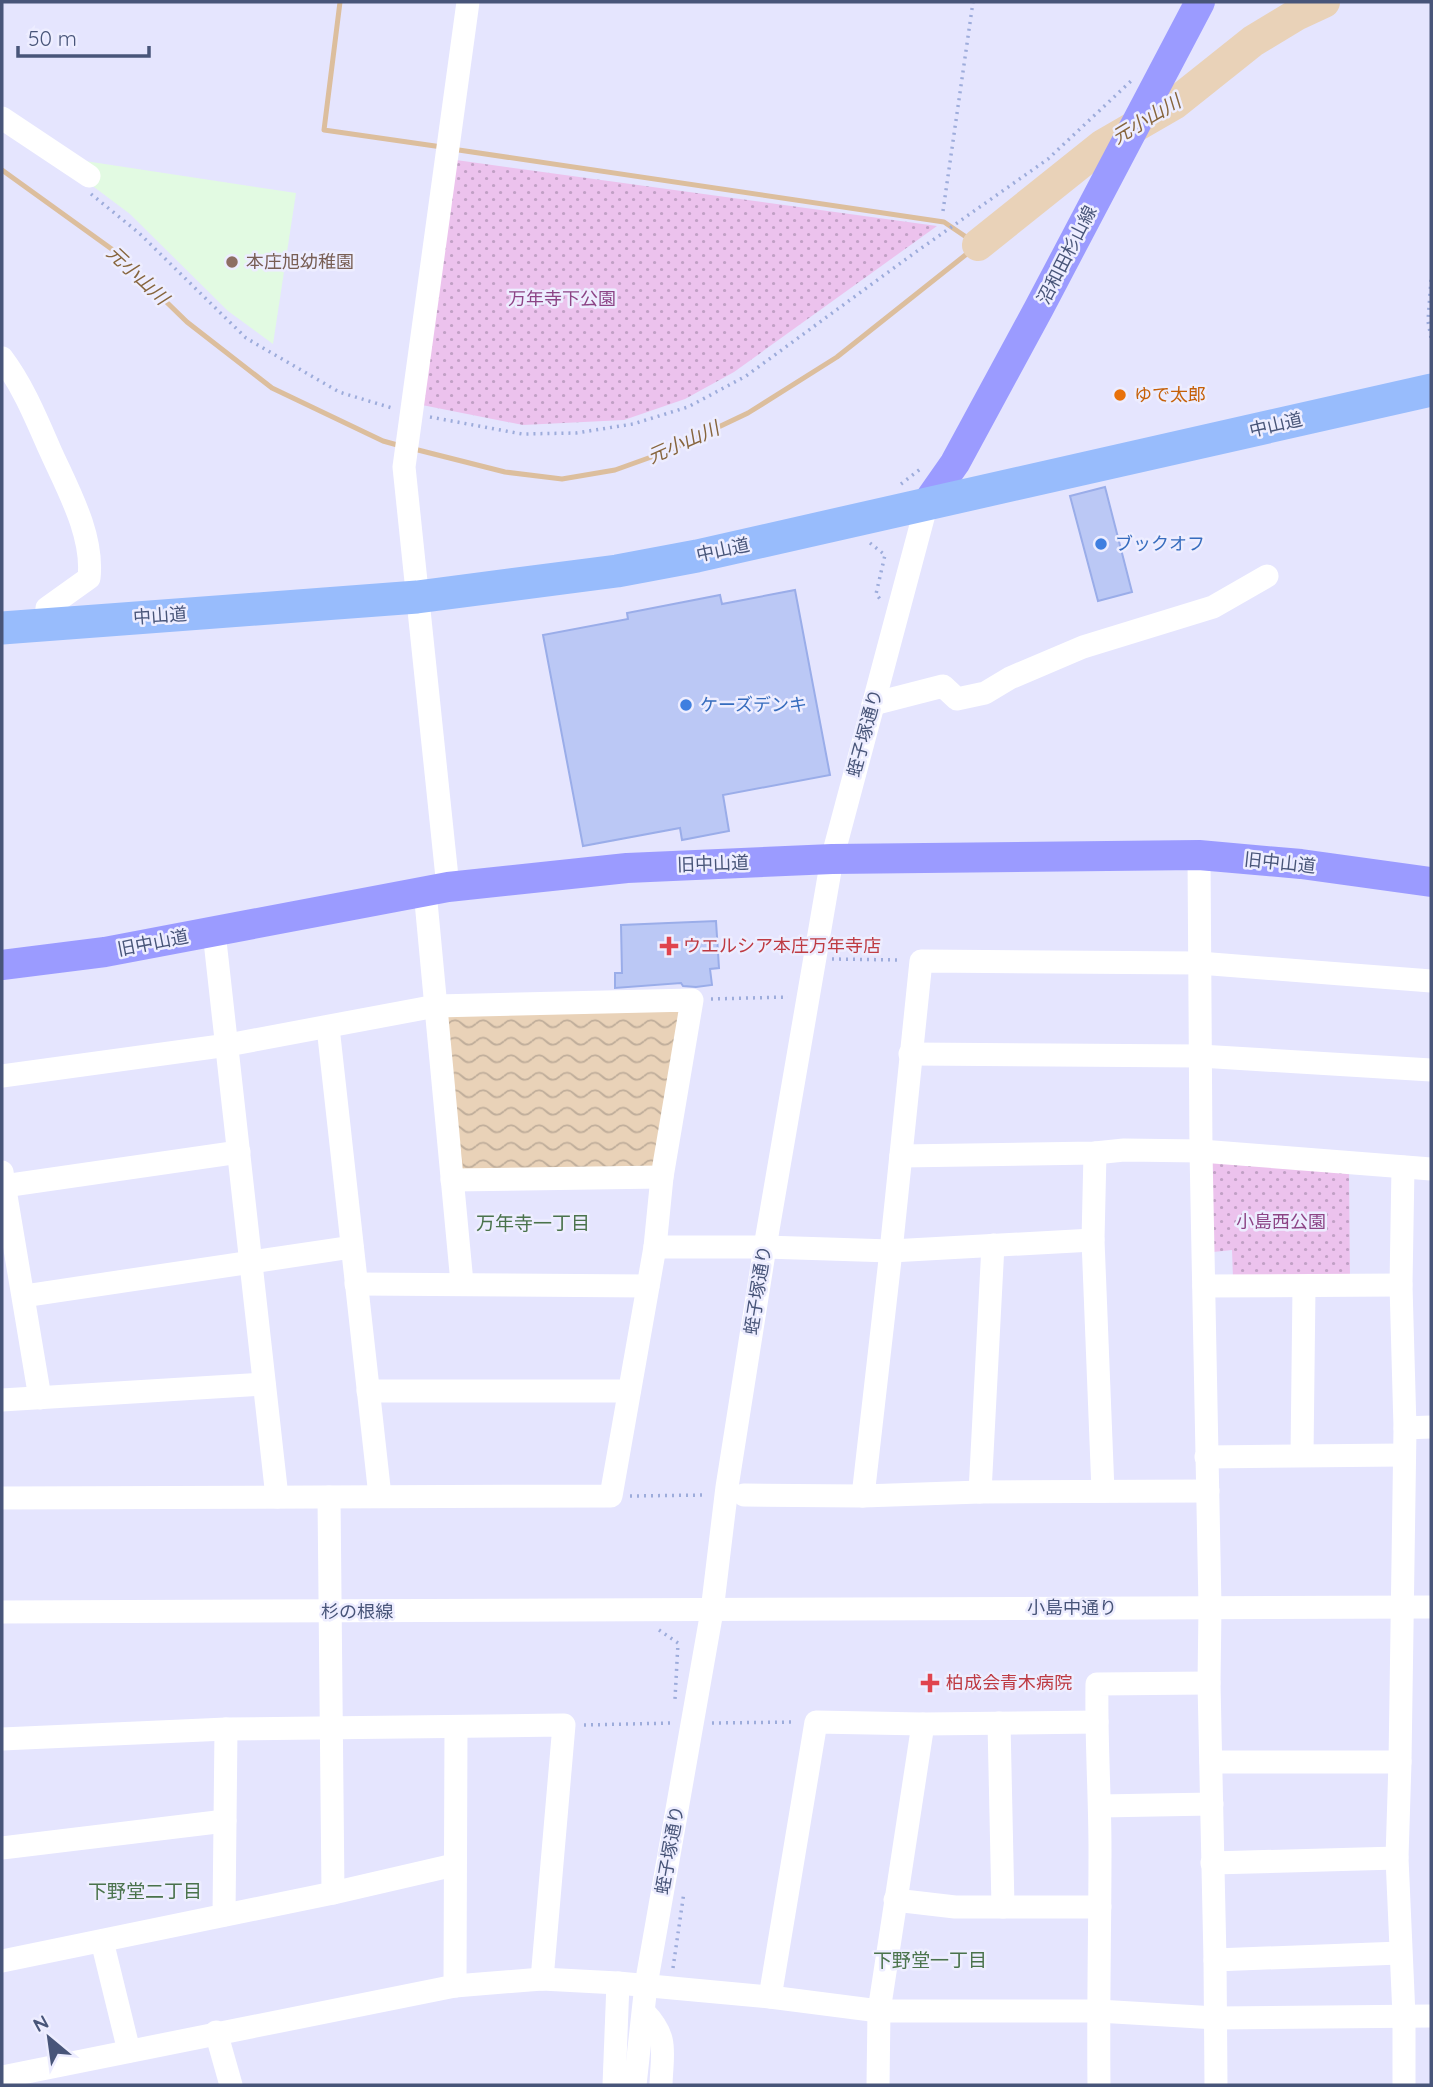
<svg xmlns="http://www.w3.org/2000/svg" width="1433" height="2087" font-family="Quicksand,'Noto Sans JP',sans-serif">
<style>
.education{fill:#e2fae2}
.park{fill:url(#park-dots)}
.water{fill:url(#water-waves);stroke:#dcbe9d;stroke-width:2}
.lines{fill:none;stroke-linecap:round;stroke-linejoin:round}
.stream{stroke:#dcbe9d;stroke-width:5}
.river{stroke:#e9d2b8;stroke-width:32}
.building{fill:#bbc8f5;stroke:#9aade9;stroke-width:2}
.path{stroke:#9dacdb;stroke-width:3.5;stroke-dasharray:2 5;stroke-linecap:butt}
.minor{stroke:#fff;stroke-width:23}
.major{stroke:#9b9bff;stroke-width:30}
.highway{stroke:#98bcfc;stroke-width:33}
.education-dot{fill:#8d6e63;stroke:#ededff;stroke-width:2.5}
.food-dot{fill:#e8710a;stroke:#ededff;stroke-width:2.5}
.shop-dot{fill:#3f7fe0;stroke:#ededff;stroke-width:2.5}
.health-dot{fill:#e0444e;stroke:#ededff;stroke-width:2.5}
.labels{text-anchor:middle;stroke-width:5;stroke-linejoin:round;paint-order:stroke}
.street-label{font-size:18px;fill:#485579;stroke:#ededff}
.education-label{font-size:18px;fill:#785e54;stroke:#ededff;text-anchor:start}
.park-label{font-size:18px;fill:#8c4486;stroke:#ededff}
.food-label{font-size:18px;fill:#c56008;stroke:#ededff;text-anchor:start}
.shop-label{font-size:18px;fill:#366cbe;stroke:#ededff;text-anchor:start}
.health-label{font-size:18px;fill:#be3a42;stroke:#ededff;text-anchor:start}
.water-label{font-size:19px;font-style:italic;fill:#87653d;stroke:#ededff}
.neighbourhood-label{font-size:19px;fill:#4a734c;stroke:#ededff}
</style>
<defs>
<pattern id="park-dots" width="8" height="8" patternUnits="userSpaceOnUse" patternTransform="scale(1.75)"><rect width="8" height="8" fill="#ecc2ed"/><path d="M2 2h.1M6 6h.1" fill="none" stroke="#c1a0c5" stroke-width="1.8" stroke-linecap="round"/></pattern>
<pattern id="water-waves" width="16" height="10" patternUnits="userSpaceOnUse" patternTransform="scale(1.75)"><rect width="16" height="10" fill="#e9d2b8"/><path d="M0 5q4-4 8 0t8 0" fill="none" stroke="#bfad9a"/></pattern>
</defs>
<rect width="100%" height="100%" fill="#e5e5fe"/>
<polygon class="education" points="85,161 296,193 273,344 228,311 130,214 86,181"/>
<g class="park">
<polygon points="456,160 937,226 734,372 685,399 624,420 523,425 422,405"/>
<polygon points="1219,1158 1349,1171 1350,1278 1233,1278 1232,1250 1213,1252 1210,1165"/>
</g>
<polygon class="water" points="675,1007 682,1013 657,1163 645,1173 463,1173 443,1019 449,1013"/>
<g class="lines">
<g class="stream">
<polyline points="340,2 324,130 442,147"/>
<polyline points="2,170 113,250 187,322 272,388 383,441 401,446"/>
<polyline points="414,449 505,472 562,479 615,470 668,451 748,413 837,357 978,245 944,222 452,149"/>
</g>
<polyline class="river" points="978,245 1103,145 1174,104 1253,41 1296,15 1324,2"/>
</g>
<g class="building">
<polygon points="1105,487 1132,592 1098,601 1070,496"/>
<polygon points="795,590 830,775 723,795 729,831 682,840 680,828 583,846 543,635 628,619 627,613 720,595 722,604"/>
<polygon points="716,921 719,968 710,969 712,985 696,987 683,986 681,983 615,988 615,973 622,973 621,925"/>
</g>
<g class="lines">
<g class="path">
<polyline points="91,194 139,233 246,338 339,392 392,408"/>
<polyline points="943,211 973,2"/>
<polyline points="1431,280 1428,321 1431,338"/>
<polyline points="430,417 522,434 576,433 633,424 688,407 746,376 913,254 1048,159 1131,81"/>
<polyline points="901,484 923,467"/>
<polyline points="870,543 885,555 876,594 880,599"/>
<polyline points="832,959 902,960"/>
<polyline points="711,999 788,997"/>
<polyline points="630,1496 706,1495"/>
<polyline points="659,1630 678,1643 675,1699"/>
<polyline points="712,1723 796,1722"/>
<polyline points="584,1725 673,1723"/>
<polyline points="673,1968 684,1892"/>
</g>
<g class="minor">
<polyline points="2,118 89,176"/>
<path d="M2,358C23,386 36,418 50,450C67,488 94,535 89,578L47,608L46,624"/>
<polyline points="873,704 943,686 957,699 985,693 1010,678 1083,647 1213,607 1267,576"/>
<polyline points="1199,855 1201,1151 1210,1607 1209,1683 1215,1960 1216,2085"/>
<polyline points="448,887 404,467 468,2"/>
<polyline points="425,891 462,1283"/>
<polyline points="214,932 277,1497"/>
<polyline points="328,1027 380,1496"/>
<polyline points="910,1054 1200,1056 1431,1070"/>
<polyline points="2,1076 228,1045 436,1006 692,1000 662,1177 655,1247 611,1496 2,1498"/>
<polyline points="1095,1153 1093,1240 1103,1491"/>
<polyline points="901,1156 1095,1153 1124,1150 1201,1151 1431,1169"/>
<polyline points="1403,1167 1401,1285 1405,1428 1400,1762 1397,1858 1404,2016 1404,2085"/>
<polyline points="2,1172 40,1398"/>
<polyline points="452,1180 662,1177"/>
<polyline points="4,1186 239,1152"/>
<polyline points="655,1247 765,1247 891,1251 1093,1240"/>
<polyline points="356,1284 648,1286"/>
<polyline points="1204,1286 1401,1285"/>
<polyline points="24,1296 352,1247"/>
<polyline points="368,1391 629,1391"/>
<polyline points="2,1400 264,1384"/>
<polyline points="1405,1428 1431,1427"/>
<polyline points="1302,1455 1304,1287"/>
<polyline points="1206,1457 1403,1455"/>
<polyline points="980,1492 993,1245"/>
<polyline points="744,1495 863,1496 980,1492 1208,1491"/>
<polyline points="863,1496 891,1251 921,961 1199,963 1431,981"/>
<polyline points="329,1497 333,1893"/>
<polyline points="2,1612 1431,1607"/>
<polyline points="999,1723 1003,1907"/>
<polyline points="2,1739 226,1729 564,1725 542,1979"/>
<polyline points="1211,1762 1400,1762"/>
<polyline points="1100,1806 1212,1804"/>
<polyline points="2,1848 225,1821"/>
<polyline points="1212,1863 1397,1858"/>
<polyline points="895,1900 955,1907 1100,1907"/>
<polyline points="224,1915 226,1729"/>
<polyline points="102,1941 129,2051"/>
<polyline points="1215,1960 1400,1953"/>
<polyline points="2,1961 333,1893 454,1865"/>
<polyline points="455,1986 456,1727"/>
<polyline points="770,1997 816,1722 923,1724 1097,1722"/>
<path d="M644,2012C669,2038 662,2052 661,2085"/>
<polyline points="216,2032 231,2085"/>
<polyline points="2,2077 455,1986 542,1979 618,1983 770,1997 879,2011 1098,2011 1216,2018 1431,2016"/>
<polyline points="614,2085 618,1983"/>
<polyline points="635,2085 646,1985 712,1611 727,1487 765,1247 832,859 927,503"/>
<polyline points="878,2085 879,2011 923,1724"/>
<path d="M1099,2085C1098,2007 1100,1928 1100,1850C1100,1795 1096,1740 1097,1684L1209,1683"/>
</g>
<g class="major">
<polyline points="927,503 955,463 1039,308 1200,2"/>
<polyline points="2,965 105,952 448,887 627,868 832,859 1199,855 1301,864 1431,882"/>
</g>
<polyline class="highway" points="2,628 417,597 617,571 697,556 1431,390"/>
</g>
<circle class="education-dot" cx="232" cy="262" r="7"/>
<circle class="food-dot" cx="1120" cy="395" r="7"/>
<g class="shop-dot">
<circle cx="1101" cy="544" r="7"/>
<circle cx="686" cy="705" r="7"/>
</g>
<g class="health-dot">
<path d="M665.5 935.5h7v7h7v7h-7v7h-7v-7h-7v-7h7z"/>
<path d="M926.5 1672.5h7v7h7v7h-7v7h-7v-7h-7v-7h7z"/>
</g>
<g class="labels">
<g class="street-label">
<text transform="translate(1067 255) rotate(-63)" y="6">沼和田杉山線</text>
<text transform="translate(1276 425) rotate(-13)" y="6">中山道</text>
<text transform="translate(723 550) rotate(-12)" y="6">中山道</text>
<text transform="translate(160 616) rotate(-4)" y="6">中山道</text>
<text transform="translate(865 733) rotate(-75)" y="6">蛭子塚通り</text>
<text transform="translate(1280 863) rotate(6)" y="6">旧中山道</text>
<text transform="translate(713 864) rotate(-2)" y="6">旧中山道</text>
<text transform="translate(153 943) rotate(-11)" y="6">旧中山道</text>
<text transform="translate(758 1290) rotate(-81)" y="6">蛭子塚通り</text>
<text x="1072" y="1614">小島中通り</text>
<text x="357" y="1618">杉の根線</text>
<text transform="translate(670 1850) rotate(-80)" y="6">蛭子塚通り</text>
</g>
<g class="education-label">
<text x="246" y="268">本庄旭幼稚園</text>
</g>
<g class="park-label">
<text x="562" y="305">万年寺下公園</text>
<text x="1281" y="1228">小島西公園</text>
</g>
<g class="food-label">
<text x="1134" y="401">ゆで太郎</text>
</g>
<g class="shop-label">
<text x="1115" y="550">ブックオフ</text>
<text x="700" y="711">ケーズデンキ</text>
</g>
<g class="health-label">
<text x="683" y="952">ウエルシア本庄万年寺店</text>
<text x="946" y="1689">柏成会青木病院</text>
</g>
<g class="water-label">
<text transform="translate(1146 119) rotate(-31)" y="7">元小山川</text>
<text transform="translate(138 275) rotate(43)" y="7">元小山川</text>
<text transform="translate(683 442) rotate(-24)" y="7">元小山川</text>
</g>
<g class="neighbourhood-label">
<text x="533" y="1230">万年寺一丁目</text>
<text x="145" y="1898">下野堂二丁目</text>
<text x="930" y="1967">下野堂一丁目</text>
</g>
</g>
<rect width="1433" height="2087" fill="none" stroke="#485579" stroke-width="7"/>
<g transform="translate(49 2038) rotate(331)" stroke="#ededff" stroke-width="5" paint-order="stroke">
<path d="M0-5L12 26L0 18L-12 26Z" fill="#485579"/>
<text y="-10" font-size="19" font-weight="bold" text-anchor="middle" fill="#485579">N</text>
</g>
<path d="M18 46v10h131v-10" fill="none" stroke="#485579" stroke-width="3.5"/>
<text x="28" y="46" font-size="21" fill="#485579" stroke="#ededff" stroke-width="5" paint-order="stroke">50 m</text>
</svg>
